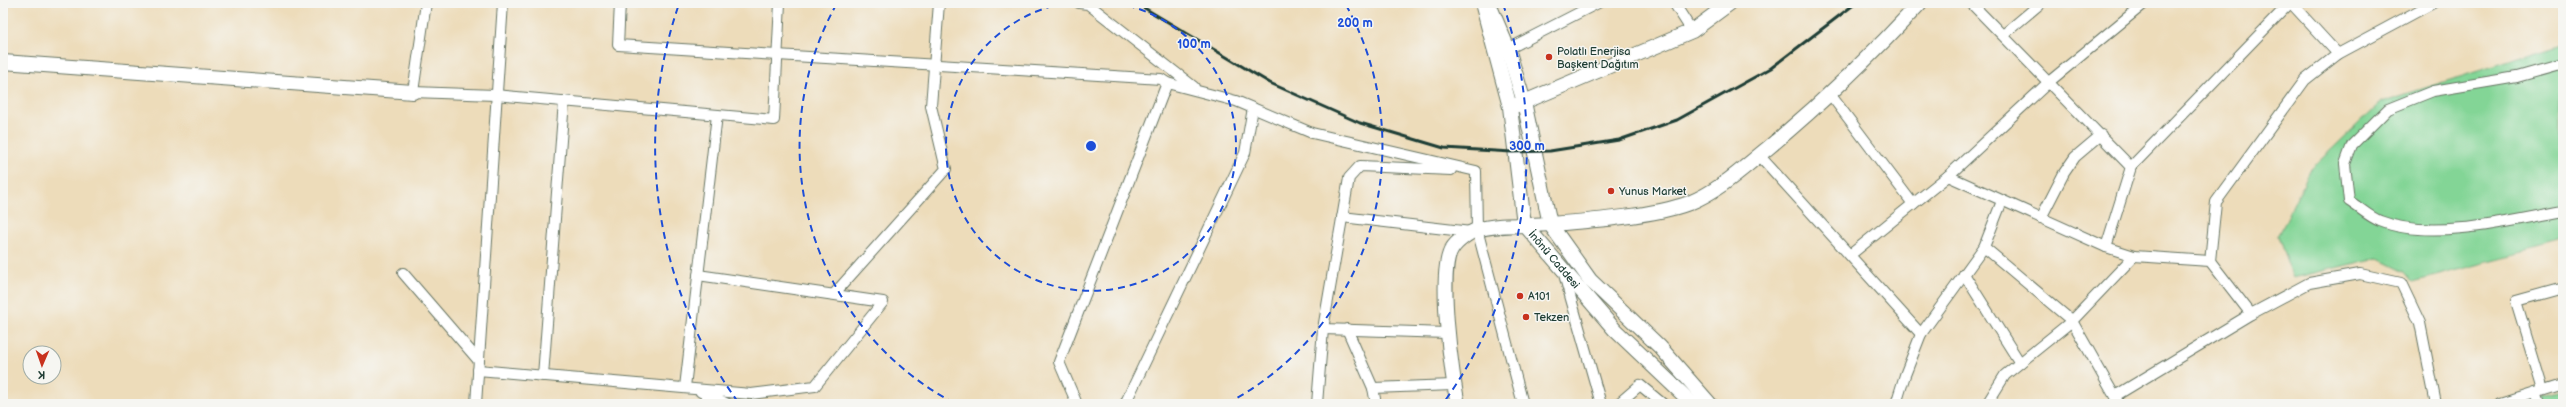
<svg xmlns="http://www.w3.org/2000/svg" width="2566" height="407" font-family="'Balsamiq Sans',sans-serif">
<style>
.green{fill:#83d596;stroke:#518965}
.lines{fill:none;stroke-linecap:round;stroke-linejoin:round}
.street-casing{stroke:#677563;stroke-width:12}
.secondary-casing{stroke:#677563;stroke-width:16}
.street{stroke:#fff;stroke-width:10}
.secondary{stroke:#fff;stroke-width:14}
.rail{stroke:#1f3d34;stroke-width:3}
.ring{fill:none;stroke:#1d4ed8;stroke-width:2;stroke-dasharray:7 5}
.poi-dot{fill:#c8321e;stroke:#f6f6f2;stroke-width:1.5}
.labels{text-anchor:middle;stroke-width:3;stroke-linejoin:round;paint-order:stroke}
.poi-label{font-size:11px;fill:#1f3d34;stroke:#f6f6f2;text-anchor:start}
.street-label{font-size:11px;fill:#1f3d34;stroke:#f6f6f2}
.centre{fill:#1d4ed8;stroke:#f6f6f2;stroke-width:2}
.ring-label{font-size:12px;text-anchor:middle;font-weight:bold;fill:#1d4ed8;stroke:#f6f6f2;stroke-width:3;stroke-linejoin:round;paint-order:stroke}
</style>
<rect width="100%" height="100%" fill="#f6f6f2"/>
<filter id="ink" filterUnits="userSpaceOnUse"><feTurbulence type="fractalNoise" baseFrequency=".025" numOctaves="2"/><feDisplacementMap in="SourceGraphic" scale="8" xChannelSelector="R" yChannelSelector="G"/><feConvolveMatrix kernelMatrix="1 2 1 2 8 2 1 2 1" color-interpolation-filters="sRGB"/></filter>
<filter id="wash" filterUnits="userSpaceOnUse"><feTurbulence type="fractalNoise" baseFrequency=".012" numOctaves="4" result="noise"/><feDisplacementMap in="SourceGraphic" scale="16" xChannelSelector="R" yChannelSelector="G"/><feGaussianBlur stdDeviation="0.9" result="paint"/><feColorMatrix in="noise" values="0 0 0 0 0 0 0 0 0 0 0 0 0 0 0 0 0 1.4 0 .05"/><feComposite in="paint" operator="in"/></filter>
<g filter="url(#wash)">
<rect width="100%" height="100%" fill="#eddcba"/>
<g class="green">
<polygon points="2563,44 2563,242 2413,282 2405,272 2377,258 2293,278 2278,237 2310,170 2381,102"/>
<polygon points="2563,393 2563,404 2539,404 2537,400"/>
</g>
</g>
<g filter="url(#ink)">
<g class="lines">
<defs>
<g id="street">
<polyline points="426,3 413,92 495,95 774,120 780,3"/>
<polyline points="620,3 618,45 1161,79 1167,83 1236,101 1312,133 1476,171 1477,229 1523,404"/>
<polyline points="1079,3 1088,4 1194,87"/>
<polyline points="1674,3 1692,31"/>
<polyline points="1971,3 2131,167"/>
<polyline points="2291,3 2338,54"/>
<polyline points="2003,35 2041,3"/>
<polyline points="1508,49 1598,3"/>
<path d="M2563,64L2517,77L2433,91L2388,109L2352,145L2345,164L2349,201C2359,207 2369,217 2380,221C2430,241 2511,221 2563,211"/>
<polyline points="1830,94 1913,204 1948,176 2106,247 2134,256 2210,261 2251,314 2309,283 2360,274 2401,283 2420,323 2436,404"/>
<polyline points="1759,155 1921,334"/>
<polyline points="1948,176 2050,81 2145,3"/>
<polyline points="1342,217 1471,232"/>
<polyline points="2041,218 2064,173 2075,157 2101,135"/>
<polyline points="1984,247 2072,321 2119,404"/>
<polyline points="2106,247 2131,167 2290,3"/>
<polyline points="1850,255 1913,204"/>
<polyline points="2210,261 2216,202 2305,80 2338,54 2433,3"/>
<polyline points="1563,271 1601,404"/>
<polyline points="403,273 479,361"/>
<polyline points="1964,274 2020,363"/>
<polyline points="834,294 946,169 931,106 939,3"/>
<polyline points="1323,329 1447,333"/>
<polyline points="1347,329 1373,388 1376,404"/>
<polyline points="478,370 751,394 815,386 883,302 698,275"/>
<polyline points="543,376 564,101"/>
<polyline points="685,387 717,115"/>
<polyline points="1373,388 1453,385"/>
<polyline points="2543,390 2516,301 2563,288"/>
<polyline points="701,392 728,404"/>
<polyline points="2535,393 2539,404"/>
<polyline points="2115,396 2251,314"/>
<polyline points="476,404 503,3"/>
<polyline points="1077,404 1059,362 1167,83"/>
<polyline points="1125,404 1245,153 1253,108"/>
<polyline points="1317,404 1323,329 1349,178 1360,166 1451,170"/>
<polyline points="1618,404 1640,385 1663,404"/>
<polyline points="1896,404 1905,375 1921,334 1984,247 2002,201"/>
<polyline points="1987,404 2005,375 2072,321 2134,256"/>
<polyline points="2500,404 2563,384"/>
</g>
<g id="secondary">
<path id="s1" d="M1482,3L1510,107L1524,224L1615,330L1693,404"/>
<polyline points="1491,9 1508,49 1524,102 1550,224 1590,280 1660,347 1710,404"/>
<polyline points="3,62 413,92"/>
<polyline points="1517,105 1692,31 1730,3"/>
<path d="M1458,404C1452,378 1437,269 1452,249C1456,242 1469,232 1477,230C1500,223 1528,226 1551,224C1589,221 1655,216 1689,203C1719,191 1743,168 1768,148C1822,103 1872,55 1920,3"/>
</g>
</defs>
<use href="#street" class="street-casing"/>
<use href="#secondary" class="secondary-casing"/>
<use href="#street" class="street"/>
<use href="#secondary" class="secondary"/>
<polyline class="rail" points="1136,3 1270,83 1360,123 1444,148 1512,152 1550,151 1619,140 1677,120 1771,68 1856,3"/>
</g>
</g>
<g class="ring">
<path d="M1116 3A145 145 0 1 1 1066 3"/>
<path d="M954 403A291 291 0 0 1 836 5M1346 5A291 291 0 0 1 1228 403"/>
<path d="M738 402A436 436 0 0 1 679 4M1503 4A436 436 0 0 1 1444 402"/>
</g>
<g class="poi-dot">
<circle cx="1549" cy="57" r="4"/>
<circle cx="1611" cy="191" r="4"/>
<circle cx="1520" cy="296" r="4"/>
<circle cx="1526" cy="317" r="4"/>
</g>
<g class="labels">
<g class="poi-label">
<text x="1557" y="55">Polatlı Enerjisa<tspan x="1557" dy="13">Başkent Dağıtım</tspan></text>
<text x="1619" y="195">Yunus Market</text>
<text x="1528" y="300">A101</text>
<text x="1534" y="321">Tekzen</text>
</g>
<g class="street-label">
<text dy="4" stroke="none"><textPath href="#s1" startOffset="272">İnönü Caddesi</textPath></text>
</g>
</g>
<circle cx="1091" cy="146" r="6" class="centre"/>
<g class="ring-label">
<text x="1355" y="27">200 m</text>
<text x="1194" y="48">100 m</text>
<text x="1527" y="150">300 m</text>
</g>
<rect width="2566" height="407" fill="none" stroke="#f6f6f2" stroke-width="16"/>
<g transform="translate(42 365) rotate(182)"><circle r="19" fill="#f6f6f2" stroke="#a0aca6"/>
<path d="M0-3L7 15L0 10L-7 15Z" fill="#c8321e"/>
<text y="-6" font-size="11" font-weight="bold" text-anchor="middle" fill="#1f3d34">K</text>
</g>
</svg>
